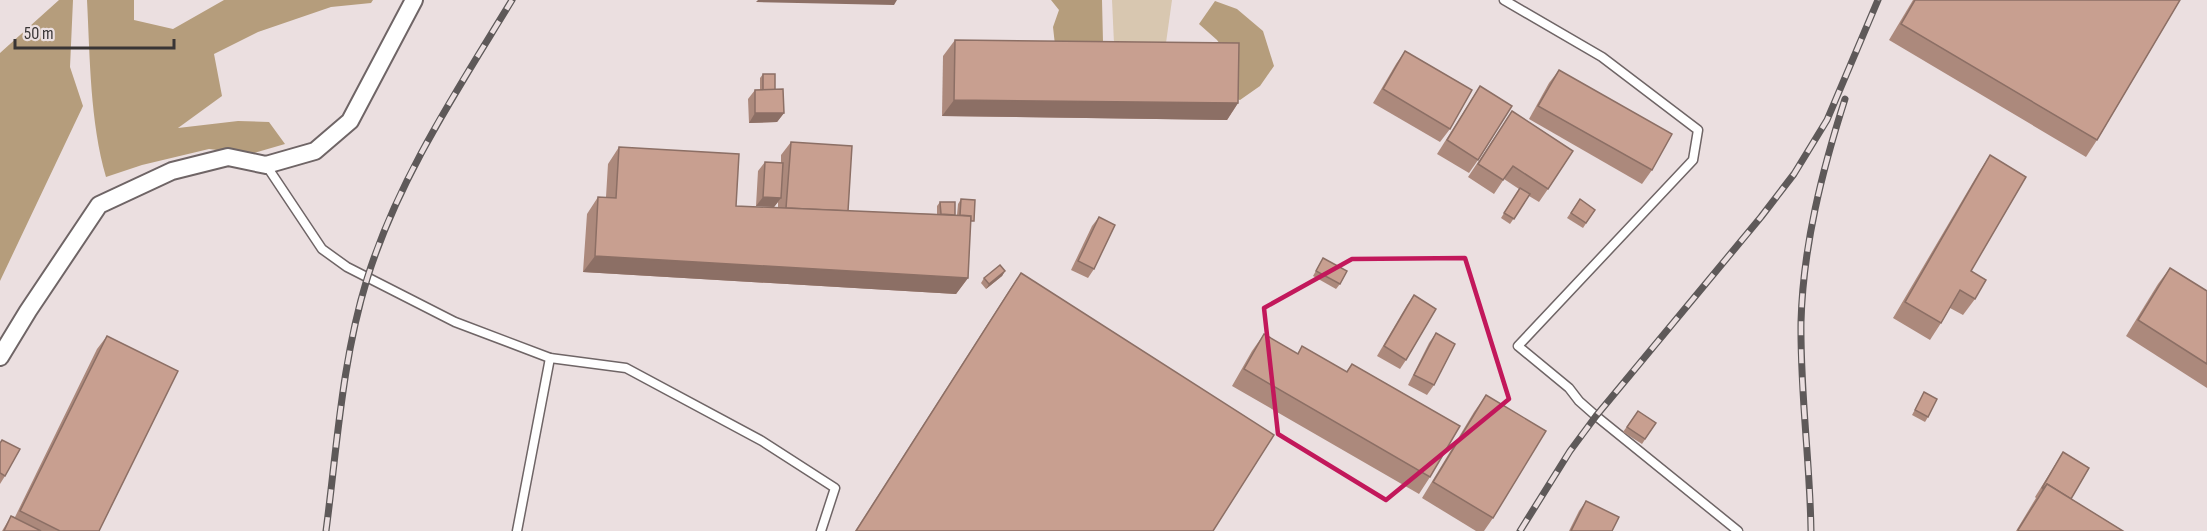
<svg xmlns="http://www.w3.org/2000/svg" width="2207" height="531" font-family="'Sofia Sans Condensed',sans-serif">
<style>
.green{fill:#d8c7b0}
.forest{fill:#b59d7c}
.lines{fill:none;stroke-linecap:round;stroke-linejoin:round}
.lane-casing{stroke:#6f6566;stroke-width:11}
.street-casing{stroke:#6f6566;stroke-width:20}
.lane{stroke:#fff;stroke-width:8}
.street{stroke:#fff;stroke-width:16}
.rail-casing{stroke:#5e5959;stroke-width:7}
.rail{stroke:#ebdfe0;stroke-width:4.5;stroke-dasharray:14;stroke-linecap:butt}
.wall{fill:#ac897c}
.shaded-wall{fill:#8c6f65}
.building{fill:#c89f90;stroke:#8c6f65;stroke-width:1.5}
.marked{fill:none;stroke:#c2185b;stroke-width:4.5;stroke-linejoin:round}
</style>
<rect width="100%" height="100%" fill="#ebdfe0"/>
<polygon class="green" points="1112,0 1172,0 1166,43 1114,44"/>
<g class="forest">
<polygon points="59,0 73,0 70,67 83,106 0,281 0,53"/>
<path d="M87,0H134V20L173,29L224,0H373L371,3L331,7L258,32L214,54L222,96L178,128L238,121L269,122L285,144L251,154L209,149L142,165L106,177C90,122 90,58 87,0Z"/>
<polygon points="1051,0 1102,0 1103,42 1055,45 1053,27 1059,10"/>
<polygon points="1215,1 1237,9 1263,31 1274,66 1260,86 1240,100 1233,98 1230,58 1217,40 1199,24"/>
</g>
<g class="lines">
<defs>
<g id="lane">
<polyline points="1504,0 1602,57 1698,130 1693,160 1518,346 1569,388 1579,401 1596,416 1738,531"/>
<polyline points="266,165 322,249 347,267 455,322 550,358 626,368 762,441 835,488 821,531"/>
<polyline points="517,531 550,358"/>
</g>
<polyline id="street" points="0,357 28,311 99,205 172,171 228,157 266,165 315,151 350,121 414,0"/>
</defs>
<use href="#lane" class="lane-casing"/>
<use href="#street" class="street-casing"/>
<use href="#lane" class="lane"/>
<use href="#street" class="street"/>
<defs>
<g id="rail">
<path d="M326,531C337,447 342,360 367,279C398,179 458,89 512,0"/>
<polyline points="1520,531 1570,451 1596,416 1761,217 1794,174 1827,120 1878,0"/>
<path d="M1811,531C1810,461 1800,392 1801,322C1803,246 1822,171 1845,99"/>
</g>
</defs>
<use href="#rail" class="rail-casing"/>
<use href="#rail" class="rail"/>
</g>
<g class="wall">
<polygon points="1913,0 2180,0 2097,140 2086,157 1889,40"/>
<polygon points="955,40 1238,103 1227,120 942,116 943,56"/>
<polygon points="1405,51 1450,129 1440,142 1373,103 1396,64"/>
<polygon points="1559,70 1652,170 1642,184 1529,119 1549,83"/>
<polygon points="763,74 775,90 784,113 777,122 749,123 748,99 755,90 760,90 760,78"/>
<polygon points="1480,86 1478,160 1469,173 1437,154"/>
<polygon points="1512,111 1548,189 1539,202 1529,196 1510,224 1501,218 1519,189 1504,179 1494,194 1468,177"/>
<polygon points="791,142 848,211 937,214 937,206 940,202 955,215 957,215 958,204 961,199 970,226 968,278 956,294 583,272 587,214 598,197 606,197 608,164 619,147 736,206 778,208 778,202 774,207 756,206 758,171 765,162 781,163 781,155"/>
<polygon points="1990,155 1971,271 1975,299 1963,315 1950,308 1941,323 1930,340 1893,318 1979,172"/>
<polygon points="1580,199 1595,210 1583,228 1567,218"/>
<polygon points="1099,217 1094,269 1088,278 1071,270 1092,226"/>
<polygon points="1323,258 1340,284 1336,289 1313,276"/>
<polygon points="2170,268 2207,291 2207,388 2126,336 2158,284"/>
<polygon points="1005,271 1002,276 986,289 981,283 984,278"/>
<polygon points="1021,273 1213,531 855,531 1010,289"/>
<polygon points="1414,295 1406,360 1400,369 1377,356 1407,305"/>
<polygon points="1436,333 1434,385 1427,395 1408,385 1429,343"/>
<polygon points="1264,334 1297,354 1302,346 1346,372 1352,364 1430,477 1419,494 1232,386 1252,351"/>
<polygon points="107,336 99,531 2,531 11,516 15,517 97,349"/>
<polygon points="1924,393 1928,417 1925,422 1912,415"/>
<polygon points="1486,395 1493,518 1484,531 1476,531 1422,498 1474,412"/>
<polygon points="1638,411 1656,423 1642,444 1623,432"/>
<polygon points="0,442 5,476 0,484"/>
<polygon points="2063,452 2071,499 2123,531 2016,531 2036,498 2035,497"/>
<polygon points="1586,501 1612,531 1569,531 1579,511"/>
</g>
<g class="shaded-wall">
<polygon points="758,0 897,0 894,5 756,2"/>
<polygon points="954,100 1238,103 1227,120 942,116"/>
<polygon points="755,113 784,113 777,122 749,123"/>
<polygon points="763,197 781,198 774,207 756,206"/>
<polygon points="595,256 968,278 956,294 583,272"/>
<polygon points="1005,271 1002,276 986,289 989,284"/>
</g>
<g class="building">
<polygon points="1915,0 2180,0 2097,140 1901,24"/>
<polygon points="955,40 1239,43 1238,103 954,100"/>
<polygon points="1405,51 1472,90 1450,129 1383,89"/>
<polygon points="1559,70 1672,134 1652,170 1538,106"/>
<rect x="763" y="74" width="12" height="16"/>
<polygon points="1480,86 1512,106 1478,160 1447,140"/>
<polygon points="783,89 784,113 755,113 755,90"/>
<polygon points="1512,111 1573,151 1548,189 1513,166 1503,180 1478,164"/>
<polygon points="791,142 852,146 848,211 786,208"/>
<polygon points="619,147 739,154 736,206 971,216 968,278 595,256 598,197 616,198"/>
<polygon points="1990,155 2026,177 1971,271 1986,280 1975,299 1960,290 1941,323 1905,302"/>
<polygon points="765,162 783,163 781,198 763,197"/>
<polygon points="1520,188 1530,194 1514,219 1504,213"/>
<polygon points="961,199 975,200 974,221 971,221 971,216 960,215"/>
<polygon points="1580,199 1595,210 1586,223 1571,213"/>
<polygon points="940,202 955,202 955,215 941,214"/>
<polygon points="1099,217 1115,225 1094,269 1078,261"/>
<polygon points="1323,258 1347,271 1340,284 1316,271"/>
<polygon points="1000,265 1005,271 989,284 984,278"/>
<polygon points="2170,268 2207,291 2207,364 2138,320"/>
<polygon points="1021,273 1274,435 1213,531 856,531"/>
<polygon points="1414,295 1436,309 1406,360 1384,346"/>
<polygon points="1436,333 1455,344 1434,385 1414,375"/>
<polygon points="1264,334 1298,354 1302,346 1347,372 1352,364 1460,426 1430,477 1244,369"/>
<polygon points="107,336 178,371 99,531 60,531 20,511"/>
<polygon points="1924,392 1937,399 1928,417 1915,410"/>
<polygon points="1486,395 1546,431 1493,518 1433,482"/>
<polygon points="1638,411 1656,423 1645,439 1627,427"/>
<polygon points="2,440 20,449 5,476 0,473 0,443"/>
<polygon points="2063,452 2089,468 2071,499 2047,484 2043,489 2042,488"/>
<polygon points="2047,484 2123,531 2019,531 2018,530"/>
<polygon points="1586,501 1619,517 1612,531 1571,531"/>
<polygon points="11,516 41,531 4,531"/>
</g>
<path class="marked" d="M1465,258L1509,399L1386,500L1278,434L1264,308L1352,259Z"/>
<path d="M15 39v9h159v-9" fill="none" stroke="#393535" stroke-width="3"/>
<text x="24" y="39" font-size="18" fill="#393535" stroke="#ebdfe0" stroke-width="4.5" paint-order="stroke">50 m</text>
</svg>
